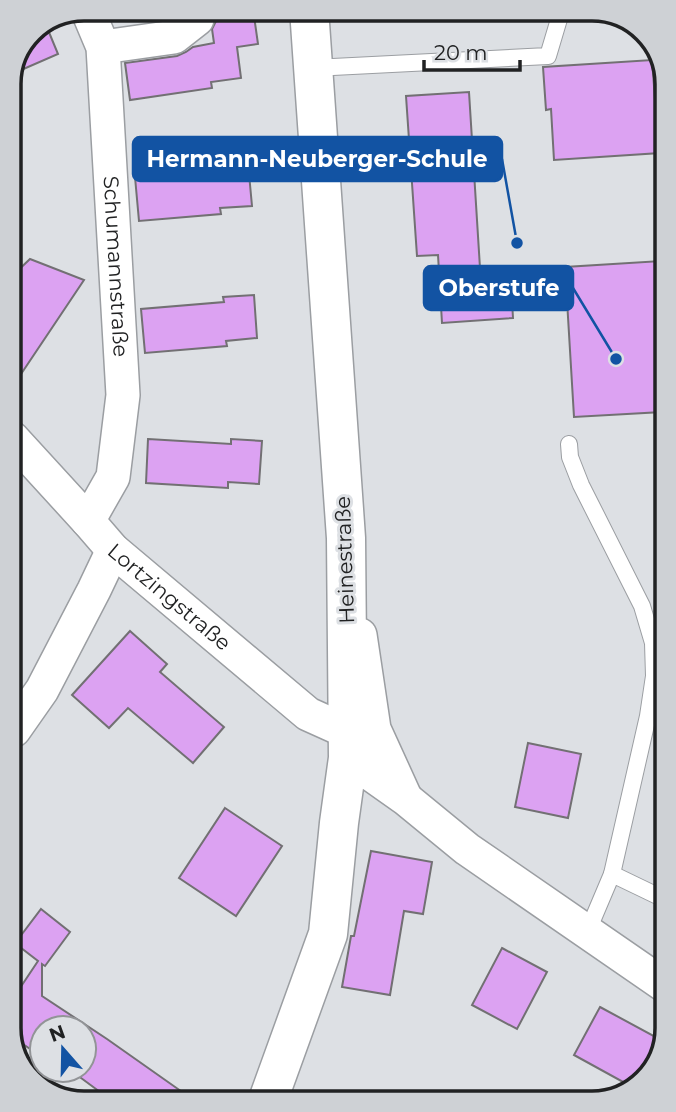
<svg xmlns="http://www.w3.org/2000/svg" width="676" height="1112" font-family="Montserrat,sans-serif">
<style>
.building{fill:#dca2f2;stroke:#727073;stroke-width:2}
.lines{fill:none;stroke-linecap:round;stroke-linejoin:round}
.service-casing{stroke:#9b9ea2;stroke-width:18}
.minor-casing{stroke:#9b9ea2;stroke-width:36}
.secondary-casing{stroke:#9b9ea2;stroke-width:41}
.service{stroke:#fff;stroke-width:16}
.minor{stroke:#fff;stroke-width:33}
.secondary{stroke:#fff;stroke-width:38}
.labels{text-anchor:middle;stroke-width:6;stroke-linejoin:round;paint-order:stroke}
.street-label{font-size:21px;fill:#212223;stroke:#dde0e4}
.rim{fill:none;stroke:#212223;stroke-width:3.5}
.leader{fill:none;stroke:#1253a3;stroke-width:2.5}
.callout-dot{fill:#1253a3;stroke:#dde0e4;stroke-width:2.5}
.callout{fill:#1253a3;stroke:#1253a3;stroke-width:2.5}
.callout-label{font-size:23px;text-anchor:middle;font-weight:bold;fill:#fff}
</style>
<rect width="100%" height="100%" fill="#dde0e4"/>
<g class="building">
<polygon points="254,16 258,44 237,47 241,78 211,82 212,88 130,100 125,63 177,56 186,52 193,47 214,43 212,29 216,21"/>
<polygon points="46,25 58,54 12,74 31,31"/>
<polygon points="652,60 655,99 660,99 660,153 554,160 551,109 546,110 543,67"/>
<polygon points="469,92 480,268 510,266 513,318 442,323 438,255 417,256 406,96"/>
<polygon points="248,163 252,206 220,208 221,214 139,221 135,177 218,170 217,165"/>
<polygon points="30,259 84,280 11,389 10,278"/>
<polygon points="661,261 662,412 574,417 565,267"/>
<polygon points="254,295 257,338 226,341 227,346 145,353 141,309 224,302 223,297"/>
<polygon points="148,439 231,444 231,439 262,441 259,484 228,482 228,488 146,483"/>
<polygon points="130,631 167,664 160,672 224,727 193,763 128,708 109,728 72,695"/>
<polygon points="528,743 581,754 568,818 515,807"/>
<polygon points="225,808 282,846 236,916 179,878"/>
<polygon points="371,851 432,862 423,914 404,911 390,995 342,987 351,936 354,936"/>
<polygon points="41,909 70,932 45,966 42,964 42,996 107,1039 195,1101 115,1103 77,1075 74,1078 62,1070 84,1070 84,1028 42,1028 42,1057 17,1040 16,994 38,961 16,944 16,942"/>
<polygon points="502,948 547,972 517,1029 472,1005"/>
<polygon points="600,1007 663,1041 655,1069 634,1088 574,1055"/>
</g>
<g class="lines">
<defs>
<g id="service">
<polyline points="313,68 548,56 562,9"/>
<polyline points="569,444 570,457 581,485 642,606 653,643 654,676 648,716 612,874"/>
<polyline points="587,933 612,874 666,900"/>
</g>
<g id="minor">
<path id="s1" d="M87,9L103,47L123,395L113,477L88,521"/>
<polyline points="103,47 174,37 197,19 199,9"/>
<path id="s2" d="M12,438L88,521L113,550L308,714L348,732"/>
<polyline points="360,635 374,729 405,797"/>
<polyline points="14,730 42,690 94,590 113,550"/>
<polyline points="348,758 406,799 467,849 667,987"/>
</g>
<polyline id="secondary" points="268,1100 328,934 339,823 348,758 346,538 309,9"/>
</defs>
<use href="#service" class="service-casing"/>
<use href="#minor" class="minor-casing"/>
<use href="#secondary" class="secondary-casing"/>
<use href="#service" class="service"/>
<use href="#minor" class="minor"/>
<use href="#secondary" class="secondary"/>
</g>
<g class="labels">
<g class="street-label">
<text dy="7" stroke="none"><textPath href="#s1" startOffset="261">Schumannstraße</textPath></text>
<text transform="translate(345 560) rotate(-92)" y="7">Heinestraße</text>
<text dy="7" stroke="none"><textPath href="#s2" startOffset="224">Lortzingstraße</textPath></text>
</g>
</g>
<path d="M0 0H676V1112H0ZM84 21H592A63 63 0 0 1 655 84V1028A63 63 0 0 1 592 1091H84A63 63 0 0 1 21 1028V84A63 63 0 0 1 84 21Z" fill="#ced1d5" fill-rule="evenodd"/>
<path class="rim" d="M84 21H592A63 63 0 0 1 655 84V1028A63 63 0 0 1 592 1091H84A63 63 0 0 1 21 1028V84A63 63 0 0 1 84 21Z"/>
<path class="leader" d="M517 243L502 159M616 359L573 288"/>
<g class="callout-dot">
<circle cx="517" cy="243" r="7"/>
<circle cx="616" cy="359" r="7"/>
</g>
<g class="callout">
<rect x="133" y="137" width="369" height="44" rx="7"/>
<rect x="424" y="266" width="149" height="44" rx="7"/>
</g>
<g class="callout-label">
<text x="317" y="167">Hermann-Neuberger-Schule</text>
<text x="499" y="296">Oberstufe</text>
</g>
<g transform="translate(63 1049) rotate(340)"><circle r="33" fill="#dde0e4" stroke="#929497" stroke-width="2"/>
<path d="M0-5L12 26L0 18L-12 26Z" fill="#1253a3"/>
<text y="-10" font-size="19" font-weight="bold" text-anchor="middle" fill="#212223">N</text>
</g>
<path d="M424 60v10h96v-10" fill="none" stroke="#212223" stroke-width="3.5"/>
<text x="434" y="60" font-size="21" fill="#212223" stroke="#dde0e4" stroke-width="5" paint-order="stroke">20 m</text>
</svg>
